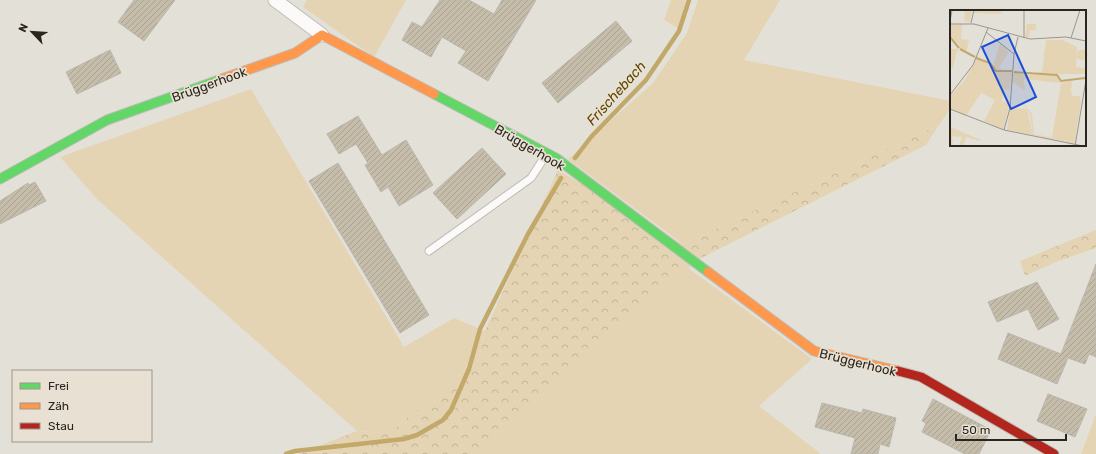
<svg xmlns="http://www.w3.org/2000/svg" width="1096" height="454" font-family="Rubik,sans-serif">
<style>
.grass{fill:#e4d4b3}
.forest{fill:url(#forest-crowns)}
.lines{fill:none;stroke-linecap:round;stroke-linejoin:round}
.stream{stroke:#c2a869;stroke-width:4.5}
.building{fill:url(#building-hatch);stroke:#b9b7b0}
.lane-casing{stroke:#bfbdb6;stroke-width:9}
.street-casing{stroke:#bfbdb6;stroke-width:15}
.fast-casing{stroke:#bfbdb6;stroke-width:11}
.slow-casing{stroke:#bfbdb6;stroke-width:11}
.jam-casing{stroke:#bfbdb6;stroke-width:11}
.lane{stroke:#fbfaf9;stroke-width:7}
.street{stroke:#fbfaf9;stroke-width:13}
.fast{stroke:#63d668;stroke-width:9}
.slow{stroke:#ff974d;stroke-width:9}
.jam{stroke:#b3261e;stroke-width:9}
.labels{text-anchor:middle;stroke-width:3.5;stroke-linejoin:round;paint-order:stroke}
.street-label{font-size:13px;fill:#292621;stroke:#e8e1d3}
.water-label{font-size:14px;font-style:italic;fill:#614800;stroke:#e8e1d3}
.inset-river{fill:none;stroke:#c2a869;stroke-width:2}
.inset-road{fill:none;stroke:#99968f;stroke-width:1}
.view{fill:#1d4ed8;fill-opacity:0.15;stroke:#1d4ed8;stroke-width:2}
.inset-edge{fill:none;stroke:#292621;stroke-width:2}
</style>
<defs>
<pattern id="forest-crowns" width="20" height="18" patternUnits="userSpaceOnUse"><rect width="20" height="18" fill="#e4d4b3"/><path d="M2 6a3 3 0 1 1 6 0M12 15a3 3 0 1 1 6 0" fill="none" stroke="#c4b69a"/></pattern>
<pattern id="building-hatch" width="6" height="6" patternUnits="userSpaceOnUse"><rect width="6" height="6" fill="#c5bca9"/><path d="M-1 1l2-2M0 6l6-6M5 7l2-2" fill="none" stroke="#a9a191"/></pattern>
</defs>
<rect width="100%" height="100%" fill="#e3e0d8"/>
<g class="grass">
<polygon points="307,0 406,0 374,57 303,7"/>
<polygon points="671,0 686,0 678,28 664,20"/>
<polygon points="698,0 780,0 744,60 951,101 951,108 939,125 683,244 568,159 653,83 687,33"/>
<polygon points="251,89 404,347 454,318 485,331 478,361 389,433 357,431 97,199 60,157"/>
<polygon points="688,268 812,359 759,406 821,454 475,454"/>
<polygon points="1096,414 1096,454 1081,454"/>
</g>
<g class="forest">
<polygon points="939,125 926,145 699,259 475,454 298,454 357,431 389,433 478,361 485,331 558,170 683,244"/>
<polygon points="1096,230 1096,248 1056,262 1025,276 1020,261"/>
</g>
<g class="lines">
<g class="stream">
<polyline points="575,158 591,137 646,80 679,31 689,0"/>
<polyline points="286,454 295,451 404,439 417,435 443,420 451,410 469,369 480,329 528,234 561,178"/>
</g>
</g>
<g class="building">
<polygon points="134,0 175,0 144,41 118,22"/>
<polygon points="440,0 469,0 494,14 502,0 536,0 488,81 458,63 466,51 442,37 431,57 402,40 412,22 422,27"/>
<polygon points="616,21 632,41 558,103 542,83"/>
<polygon points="110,50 121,73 77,94 66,72"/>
<polygon points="358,116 382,155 406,140 433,185 399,206 388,187 381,192 365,165 368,163 356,144 339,154 327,134"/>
<polygon points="482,148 506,174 457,219 433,193"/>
<polygon points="338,163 429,315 400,333 309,181"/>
<polygon points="35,182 46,201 0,224 0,201 28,183 29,185"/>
<polygon points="1096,264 1096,357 1089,354 1085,364 1068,358 1057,384 998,359 1008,333 1061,354"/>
<polygon points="1037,282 1059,319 1038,330 1028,309 997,322 988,302"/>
<polygon points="1048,394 1087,409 1075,437 1037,421"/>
<polygon points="933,399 991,430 979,454 965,454 922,432 926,423 922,421"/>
<polygon points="822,403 862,413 863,409 896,418 889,447 880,444 878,454 851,454 855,438 815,427"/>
</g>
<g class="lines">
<defs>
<polyline id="lane" points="429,251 531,178 546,155"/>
<polyline id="street" points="275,0 322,35"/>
<g id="fast">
<polyline points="434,94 556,158 708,272"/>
<polyline points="0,179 107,120 219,80"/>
</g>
<g id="slow">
<polyline points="219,80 295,53 322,35 434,94"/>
<polyline points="708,272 814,351 898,371"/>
</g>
<polyline id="jam" points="898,371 921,377 1054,454"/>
</defs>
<use href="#lane" class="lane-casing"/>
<use href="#street" class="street-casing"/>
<use href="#fast" class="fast-casing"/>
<use href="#slow" class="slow-casing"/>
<use href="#jam" class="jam-casing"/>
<use href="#lane" class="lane"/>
<use href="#street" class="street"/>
<use href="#fast" class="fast"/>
<use href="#slow" class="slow"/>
<use href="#jam" class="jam"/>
</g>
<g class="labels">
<g class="street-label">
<text transform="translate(209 84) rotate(-20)" y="5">Brüggerhook</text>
<text transform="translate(530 147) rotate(30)" y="5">Brüggerhook</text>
<text transform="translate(858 362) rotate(14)" y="5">Brüggerhook</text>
</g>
<g class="water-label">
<text transform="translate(616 93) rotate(-48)" y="5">Frischebach</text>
</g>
</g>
<g transform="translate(950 10)">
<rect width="136" height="136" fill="#e3e0d8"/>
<path d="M12,0H22L20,12L14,11L15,3ZM25,0H51L52,4L24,3ZM12,14L11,29L19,30L16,43L9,38L10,36L0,25V15ZM77,14H86V20H80L79,27H75ZM96,30H113L127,37L126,57L136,58L135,64H74L92,62ZM50,33L59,42L49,57L52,59L50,61L43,57ZM0,39H7L10,42L7,41L3,58L0,57ZM126.5 45a5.5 5.5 0 1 1 11 0a5.5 5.5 0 1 1-11 0ZM24,54L61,71L59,80L55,79L52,91L60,94L53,120L34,111L45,90L31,83L16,106L0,99V86L14,71ZM64,61L74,65L101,64L107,65L111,73L122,71L121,82L123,86H130L131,93L124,132L102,128L111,73L74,69L75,81L62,70ZM60,98L77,99L83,125L57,120ZM0,117L31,130L30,131L16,127L13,136H9L12,127L2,126L3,136H0Z" fill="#e4d4b3"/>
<path d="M27,46L50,61H63L61,69L75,81L61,71L31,59L24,54ZM70,89L82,104L84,124L124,132L128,114L125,134L83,125L80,104Z" fill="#e4d4b3"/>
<path class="inset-river" d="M0,27L9,38M10,39L25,47M26,48L40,53L46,61H62M64,62L107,65L111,71L135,68"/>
<path class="inset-road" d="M74,0V28M0,12L2,0M21,13L24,0M0,14H24L80,29L116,27L136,31M36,22L64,44L60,98L54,120M121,28L130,0M64,44L68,27M0,85L23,55L38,18M0,99L54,120L133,136M125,136L136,70"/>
<path class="view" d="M58,25L86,87L61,99L32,37Z"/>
<rect width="136" height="136" class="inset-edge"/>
</g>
<rect x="12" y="370" width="140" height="72" fill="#e8e1d3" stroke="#9c968c"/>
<rect x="20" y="383" width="20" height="6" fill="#63d668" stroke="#9c968c"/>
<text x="48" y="390" font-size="12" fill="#292621">Frei</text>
<rect x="20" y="403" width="20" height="6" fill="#ff974d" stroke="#9c968c"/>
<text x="48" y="410" font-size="12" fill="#292621">Zäh</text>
<rect x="20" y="423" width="20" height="6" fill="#b3261e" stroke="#9c968c"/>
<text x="48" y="430" font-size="12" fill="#292621">Stau</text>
<g transform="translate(32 32) rotate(295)" stroke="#e8e1d3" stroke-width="3" paint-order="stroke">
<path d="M0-3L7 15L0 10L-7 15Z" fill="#292621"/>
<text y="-6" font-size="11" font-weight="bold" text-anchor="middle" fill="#292621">N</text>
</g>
<path d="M956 434v6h110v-6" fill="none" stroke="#292621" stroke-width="2"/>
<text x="962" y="434" font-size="12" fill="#292621" stroke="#e8e1d3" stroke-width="3" paint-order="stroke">50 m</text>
</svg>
